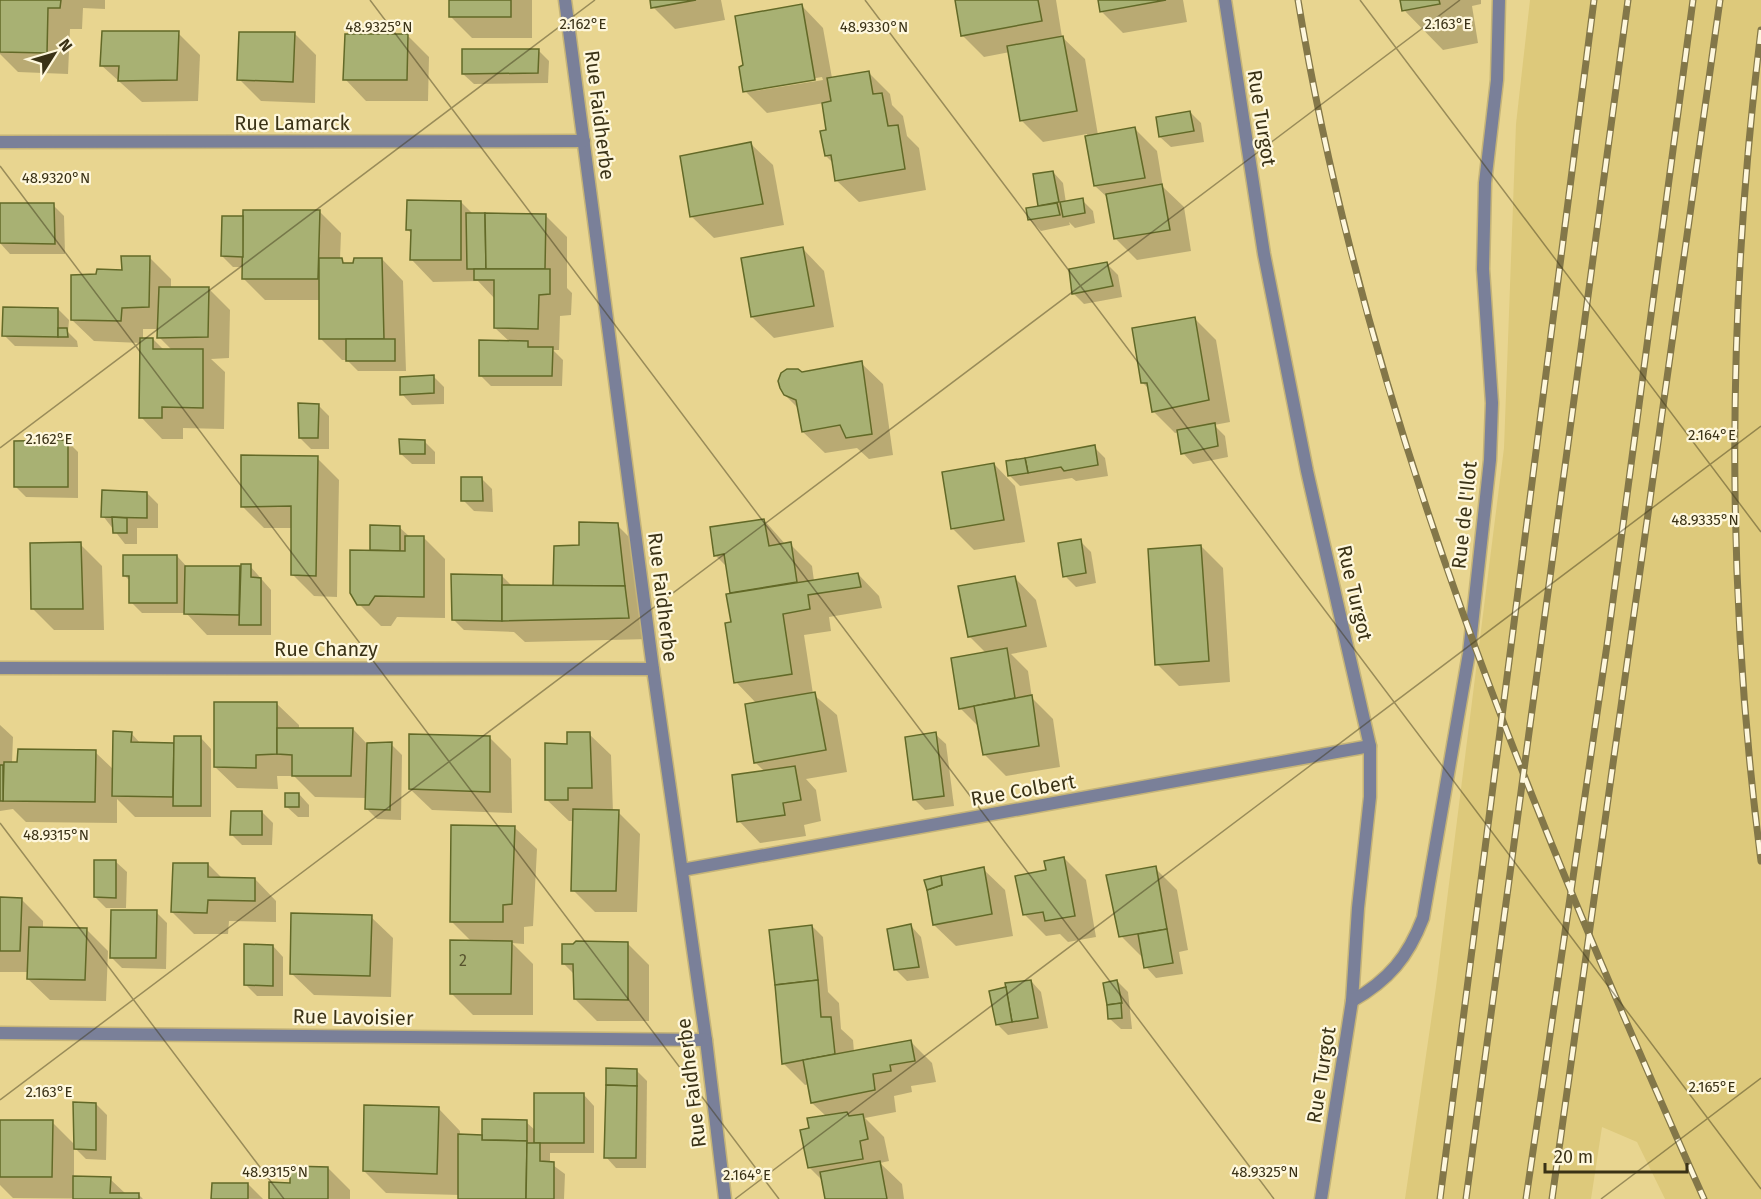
<svg xmlns="http://www.w3.org/2000/svg" width="1761" height="1199" font-family="'Fira Sans',sans-serif">
<style>
.built{fill:#ddc97b}
.shadow{fill:#0003;fill-rule:evenodd}
.building{fill:#a8b173;stroke:#626927;stroke-width:1.5}
.lines{fill:none;stroke-linecap:round;stroke-linejoin:round}
.minor-casing{stroke:#c5b478;stroke-width:15}
.minor{stroke:#7a8099;stroke-width:12}
.rail-casing{stroke:#837749;stroke-width:7}
.rail{stroke:#fef7dc;stroke-width:4.5;stroke-dasharray:14;stroke-linecap:butt}
.ticks{fill:none;stroke:#3a3216;stroke-width:1.5;stroke-opacity:0.45}
.labels{text-anchor:middle;stroke-width:4.5;stroke-linejoin:round;paint-order:stroke}
.number-label{font-size:16px;fill:#56522d}
.street-label{font-size:20px;fill:#3a3216;stroke:#fef7dc}
.ticks-label{font-size:15px;text-anchor:middle;fill:#3a3216;stroke:#fef7dc;stroke-width:4.5;stroke-linejoin:round;paint-order:stroke}
</style>
<rect width="100%" height="100%" fill="#e8d590"/>
<polygon class="built" points="1530,0 1761,0 1761,1199 1665,1199 1637,1142 1602,1127 1591,1199 1405,1199 1436,987 1504,448 1516,124"/>
<g class="shadow">
<polygon points="0,0 105,0 105,9 83,8 82,29 70,29 68,74 18,72 0,54"/>
<polygon points="450,0 532,0 532,38 472,38 450,16"/>
<polygon points="652,0 721,0 725,20 675,29 653,7"/>
<polygon points="957,0 1056,0 1062,37 1085,59 1098,135 1135,129 1157,151 1163,187 1184,207 1191,251 1137,260 1115,238 1108,198 1095,186 1087,134 1043,142 1021,120 1010,52 984,57 962,35"/>
<polygon points="1100,0 1183,0 1187,22 1123,33 1102,12"/>
<polygon points="1402,0 1481,0 1481,4 1472,6 1478,43 1443,50 1404,10"/>
<path d="M802,6L823,28L832,78L868,72L890,94L892,105L903,116L907,136L919,148L926,190L859,202L837,181L834,164L826,156L828,131L824,103L767,113L745,91ZM822,77L823,80L755,91L762,87Z"/>
<polygon points="178,33 200,55 198,101 142,102 101,65"/>
<polygon points="294,33 316,55 315,103 261,101 239,79"/>
<polygon points="407,35 429,57 428,101 366,101 345,79"/>
<polygon points="538,50 549,61 548,83 474,84 463,74"/>
<polygon points="1190,112 1201,123 1204,142 1171,147 1160,137"/>
<polygon points="751,144 773,165 784,225 714,238 692,217 682,157"/>
<polygon points="1053,172 1063,183 1066,203 1082,200 1093,211 1095,223 1075,228 1069,222 1070,225 1041,231 1030,220 1028,210 1040,207 1035,176"/>
<polygon points="461,202 473,214 545,215 567,237 567,288 572,293 571,315 560,316 559,350 553,350 563,360 562,386 491,386 480,375 510,342 495,328 495,299 478,281 433,282 412,260 412,234 408,230"/>
<polygon points="0,205 53,205 64,216 65,254 10,254 0,243"/>
<polygon points="319,211 341,233 340,260 346,264 382,259 403,281 406,371 358,371 347,360 342,360 320,338 320,300 265,300 243,278 243,267 233,267 222,256 244,218"/>
<polygon points="803,249 824,271 834,327 774,338 752,317"/>
<path d="M149,257L171,279V288H208L230,310L229,358L211,359L225,372L224,429L183,428V439H162L141,417V343L94,341L72,320L97,276L123,271ZM143,329H159V337L172,350H164L153,339L143,340Z"/>
<polygon points="1107,264 1118,275 1122,297 1084,304 1073,293"/>
<polygon points="58,309 69,320 68,332 77,341 78,347 15,346 4,335"/>
<polygon points="1195,319 1216,340 1230,422 1214,425 1225,436 1228,457 1193,464 1183,453 1179,432 1175,433 1153,411 1150,390 1143,383"/>
<polygon points="861,363 883,384 893,455 869,459 857,448 825,453 803,432 799,409 785,395 802,374"/>
<polygon points="433,376 444,387 444,404 412,405 402,394"/>
<polygon points="318,405 329,416 329,449 311,449 300,438"/>
<polygon points="67,441 78,452 78,498 26,497 15,486"/>
<polygon points="424,441 435,452 435,464 412,464 401,454"/>
<polygon points="1094,447 1105,458 1108,476 1076,481 1072,478 1020,486 1010,476"/>
<polygon points="317,458 339,480 337,597 314,596 292,574 293,528 264,528 242,506"/>
<polygon points="994,464 1015,486 1025,542 974,550 952,528"/>
<polygon points="481,478 492,489 493,512 474,511 463,500"/>
<polygon points="147,493 158,504 158,528 137,528 137,544 125,544 103,516"/>
<polygon points="764,520 786,545 790,544 812,566 814,581 858,574 879,596 882,608 829,617 831,631 804,635 813,694 837,715 847,772 806,779 816,790 821,821 804,825 806,836 760,843 739,821 765,772 755,762 757,704 736,682 732,594 727,567 715,555"/>
<polygon points="617,525 639,547 650,639 525,642 514,632 464,630 453,619 502,576 513,587 554,588 581,547"/>
<polygon points="372,527 399,527 410,537 423,537 445,559 445,618 397,617 391,626 381,626 359,604 371,552"/>
<polygon points="1080,541 1091,552 1096,583 1076,587 1065,576"/>
<polygon points="80,544 102,566 104,630 54,630 33,609"/>
<polygon points="1201,546 1223,568 1230,682 1179,686 1157,664"/>
<polygon points="177,556 188,568 250,566 271,590 271,635 207,635 186,613 142,613 131,602 131,582 124,575"/>
<polygon points="1015,578 1036,600 1047,647 1011,654 1028,671 1032,698 1053,719 1060,767 1006,776 984,754 979,727 960,708 986,653 969,636"/>
<polygon points="277,704 299,725 299,729 353,729 368,745 391,744 402,755 401,820 377,819 366,808 367,798 315,797 294,776 277,776 278,789 237,788 215,767"/>
<polygon points="0,725 13,737 12,763 95,752 114,770 131,733 141,744 173,745 201,738 211,749 211,817 135,817 117,799 117,823 26,822 13,809 0,811"/>
<polygon points="589,734 611,755 613,812 618,812 640,834 637,912 595,912 573,890 574,821 569,821 547,800 569,746"/>
<polygon points="935,734 946,744 954,806 925,810 914,799"/>
<polygon points="489,737 511,759 512,813 432,810 410,789"/>
<polygon points="299,794 309,805 309,817 298,817 287,807"/>
<polygon points="262,812 273,823 272,845 242,845 231,834"/>
<polygon points="515,828 537,849 533,926 524,927 524,944 512,943 533,964 533,1015 473,1015 451,993 472,942 451,921"/>
<polygon points="1064,858 1086,880 1096,937 1068,942 1060,934 1046,936 1024,914 1048,871"/>
<polygon points="116,862 127,872 126,908 106,908 95,897"/>
<polygon points="208,864 222,878 255,879 276,901 276,922 229,921 228,934 194,934 172,912"/>
<polygon points="1155,868 1177,890 1188,950 1179,952 1183,974 1156,978 1146,967 1143,958 1121,936"/>
<polygon points="983,869 1005,890 1013,936 956,946 934,925"/>
<polygon points="0,899 21,899 43,921 43,928 86,929 108,951 106,1001 50,1000 28,979 29,972 0,972"/>
<polygon points="156,912 167,923 166,969 122,968 111,957"/>
<polygon points="371,917 393,938 391,997 314,995 292,974"/>
<polygon points="812,926 823,937 828,992 839,1003 841,1029 853,1040 854,1052 911,1042 932,1063 936,1082 911,1086 912,1092 894,1096 896,1112 865,1118 884,1137 889,1161 880,1163 902,1184 904,1199 827,1199 824,1182 809,1167 811,1129 826,1116 812,1103 809,1084 805,1085 783,1063"/>
<polygon points="911,926 921,937 929,978 907,981 896,970"/>
<polygon points="627,943 649,965 649,1021 597,1021 575,999 574,974 563,963 573,946"/>
<polygon points="273,946 283,957 283,996 257,996 246,985"/>
<polygon points="1031,981 1041,992 1048,1028 1008,1035 997,1024"/>
<polygon points="1117,981 1128,992 1132,1029 1121,1029 1110,1019"/>
<polygon points="636,1070 647,1081 646,1168 616,1168 606,1157"/>
<polygon points="584,1095 594,1106 594,1153 550,1153 550,1163 565,1174 564,1199 460,1199 460,1195 386,1193 364,1171 439,1109 460,1131 460,1136 481,1136 526,1122 536,1131"/>
<polygon points="96,1104 107,1115 106,1160 86,1159 74,1147 74,1178 110,1179 126,1194 139,1195 143,1199 13,1198 0,1185 0,1121 52,1122 75,1145"/>
<polygon points="328,1168 350,1190 350,1199 270,1199 292,1184"/>
<polygon points="248,1184 263,1199 213,1199"/>
</g>
<g class="building">
<polygon points="0,0 61,0 60,8 48,8 47,53 0,52"/>
<rect x="449" y="0" width="62" height="17"/>
<polygon points="650,0 696,0 651,8"/>
<polygon points="955,0 1038,0 1042,21 961,36"/>
<polygon points="1098,0 1166,0 1100,12"/>
<polygon points="1400,0 1439,0 1440,4 1402,11"/>
<polygon points="802,4 815,80 743,92 739,67 743,65 735,16"/>
<polygon points="102,31 179,31 177,80 118,81 119,66 100,66"/>
<polygon points="239,32 295,32 293,82 237,80"/>
<polygon points="345,34 408,34 407,80 343,80"/>
<polygon points="1063,36 1077,111 1020,121 1007,46"/>
<polygon points="462,49 539,49 538,73 462,74"/>
<polygon points="869,71 873,94 882,93 888,126 898,125 905,169 835,181 831,155 825,156 820,131 826,130 822,103 831,101 827,78"/>
<polygon points="1190,111 1194,131 1159,137 1156,117"/>
<polygon points="1135,127 1145,178 1094,186 1085,136"/>
<polygon points="751,142 763,204 690,217 680,156"/>
<polygon points="1053,171 1059,202 1038,206 1033,174"/>
<polygon points="1162,184 1170,230 1114,239 1106,194"/>
<polygon points="1083,198 1085,213 1063,217 1060,202"/>
<polygon points="407,200 461,201 461,260 410,260 411,230 406,230"/>
<polygon points="0,203 54,203 55,244 0,243"/>
<polygon points="1057,203 1060,215 1028,220 1026,208"/>
<polygon points="243,210 320,210 318,279 242,279"/>
<polygon points="466,213 485,213 486,269 467,269"/>
<polygon points="485,213 546,214 545,269 486,269"/>
<polygon points="222,216 243,216 243,257 221,256"/>
<polygon points="803,247 814,306 751,317 741,258"/>
<polygon points="121,256 150,256 149,307 122,308 121,321 71,320 71,275 96,274 97,269 122,270"/>
<polygon points="319,258 342,258 343,263 353,263 354,258 382,258 384,339 319,339"/>
<polygon points="1107,262 1113,286 1072,294 1069,269"/>
<polygon points="474,269 550,269 550,294 539,295 538,329 494,328 494,280 474,280"/>
<polygon points="159,287 209,287 208,337 157,338"/>
<polygon points="3,307 58,308 58,337 2,336"/>
<polygon points="1195,317 1209,400 1152,412 1147,383 1141,383 1132,328"/>
<polygon points="58,328 67,328 68,337 58,337"/>
<polygon points="140,338 153,338 153,349 203,349 203,408 162,407 162,418 139,418"/>
<rect x="346" y="339" width="49" height="22"/>
<polygon points="479,340 528,341 528,347 553,347 552,376 479,376"/>
<polygon points="862,361 872,434 846,438 840,425 802,432 796,400 784,395 780,388 778,381 781,373 787,369 798,369 802,372"/>
<polygon points="434,375 434,393 400,395 400,377"/>
<polygon points="298,403 319,404 318,438 299,438"/>
<polygon points="1215,423 1218,446 1181,454 1177,430"/>
<polygon points="399,439 425,440 425,454 400,454"/>
<polygon points="68,440 68,487 14,487 14,441"/>
<polygon points="1095,445 1098,465 1064,471 1061,467 1028,473 1025,458"/>
<polygon points="241,455 318,456 316,576 291,575 291,506 241,507"/>
<polygon points="1025,458 1028,473 1008,476 1006,461"/>
<polygon points="994,463 1004,520 951,529 942,472"/>
<polygon points="461,477 482,477 483,501 461,501"/>
<polygon points="102,490 147,492 147,518 101,517"/>
<polygon points="112,517 127,518 127,533 113,533"/>
<polygon points="764,519 769,546 791,542 797,582 730,593 724,554 714,556 710,527"/>
<polygon points="579,522 618,523 625,586 553,586 554,546 579,545"/>
<polygon points="370,525 400,526 400,551 370,550"/>
<polygon points="405,536 424,536 424,597 375,596 369,605 357,605 350,593 350,550 405,551"/>
<polygon points="1081,539 1086,573 1063,577 1058,543"/>
<polygon points="81,542 83,609 31,609 30,543"/>
<polygon points="1201,545 1209,661 1155,665 1148,549"/>
<polygon points="123,555 177,555 177,603 129,603 129,576 123,576"/>
<polygon points="241,564 251,564 251,577 261,578 261,625 239,625"/>
<polygon points="185,566 240,566 239,615 184,614"/>
<polygon points="858,573 861,587 808,595 810,609 783,614 792,674 734,683 725,623 731,622 726,594"/>
<polygon points="451,574 502,575 502,621 452,620"/>
<polygon points="1015,576 1026,626 968,637 958,586"/>
<polygon points="502,585 625,586 629,618 502,621"/>
<polygon points="1007,648 1015,698 959,709 951,658"/>
<polygon points="815,692 826,750 754,763 745,704"/>
<polygon points="1032,695 1039,746 983,755 974,706"/>
<polygon points="214,702 277,702 277,754 256,755 256,768 214,767"/>
<polygon points="277,728 353,728 351,776 292,776 292,755 277,754"/>
<polygon points="113,731 132,732 131,742 174,743 173,797 112,796"/>
<polygon points="567,732 590,732 592,788 568,788 568,800 545,800 545,743 567,744"/>
<polygon points="936,732 944,796 913,800 905,737"/>
<polygon points="409,734 490,736 490,792 409,789"/>
<polygon points="174,736 201,736 201,806 173,806"/>
<polygon points="392,742 390,810 365,809 367,743"/>
<polygon points="18,749 96,750 95,802 3,801 4,762 17,762"/>
<rect x="0" y="765" width="3" height="36"/>
<polygon points="795,766 801,800 783,803 785,815 737,822 732,775"/>
<rect x="285" y="793" width="14" height="14"/>
<polygon points="573,809 619,810 616,891 571,891"/>
<polygon points="231,811 262,811 262,835 230,835"/>
<polygon points="451,825 515,826 512,904 503,905 503,922 450,922"/>
<polygon points="1064,857 1075,916 1045,921 1043,912 1023,915 1015,876 1046,870 1044,861"/>
<polygon points="94,860 116,860 116,898 94,897"/>
<polygon points="173,863 208,863 208,877 255,878 255,901 208,900 207,913 171,912"/>
<polygon points="1156,866 1167,929 1119,937 1106,875"/>
<polygon points="984,867 992,914 933,925 927,890 942,885 941,876"/>
<polygon points="941,876 942,885 927,890 924,880"/>
<polygon points="0,897 22,898 20,951 0,951"/>
<polygon points="111,910 157,910 156,958 110,958"/>
<polygon points="291,913 372,915 370,976 290,974"/>
<polygon points="911,924 919,967 894,970 887,929"/>
<polygon points="812,925 818,980 775,985 769,930"/>
<polygon points="29,927 87,928 85,980 27,979"/>
<polygon points="1167,929 1173,963 1144,968 1138,934"/>
<polygon points="450,940 512,941 511,994 450,994"/>
<polygon points="576,941 628,942 628,1000 574,999 573,964 562,964 562,944 573,944"/>
<polygon points="244,944 273,945 273,986 244,985"/>
<polygon points="818,980 821,1017 831,1017 835,1054 782,1064 775,985"/>
<polygon points="1031,980 1038,1018 1012,1022 1005,983"/>
<polygon points="1117,980 1122,1003 1107,1005 1103,983"/>
<polygon points="1006,987 1012,1022 996,1025 989,991"/>
<polygon points="1121,1003 1122,1018 1108,1019 1107,1005"/>
<polygon points="911,1040 915,1061 890,1065 891,1071 873,1074 875,1090 811,1103 803,1060"/>
<polygon points="606,1068 637,1069 637,1086 606,1085"/>
<polygon points="606,1085 637,1086 636,1158 604,1158"/>
<rect x="534" y="1093" width="50" height="50"/>
<polygon points="73,1102 96,1103 96,1150 74,1149"/>
<polygon points="364,1105 439,1107 437,1174 363,1171"/>
<polygon points="847,1112 849,1116 863,1114 868,1139 860,1141 863,1159 808,1168 800,1130 809,1128 807,1118"/>
<polygon points="482,1119 527,1120 527,1141 482,1140"/>
<polygon points="0,1120 53,1120 52,1177 0,1177"/>
<polygon points="458,1134 482,1135 482,1140 527,1141 526,1199 458,1199"/>
<polygon points="527,1143 540,1143 540,1161 554,1162 554,1199 526,1199"/>
<polygon points="880,1161 887,1199 825,1199 820,1172"/>
<polygon points="290,1166 328,1167 328,1199 269,1199 269,1182 290,1183"/>
<polygon points="73,1176 111,1177 110,1193 139,1193 139,1199 73,1199"/>
<polygon points="212,1183 248,1183 248,1199 211,1199"/>
</g>
<g class="lines">
<defs>
<g id="minor">
<polyline points="565,0 653,669 706,1040 725,1199"/>
<polyline points="1225,0 1264,254 1307,471 1370,746 1370,797 1358,908 1352,1001 1321,1199"/>
<polyline points="0,142 584,141"/>
<polyline points="0,668 653,669"/>
<polyline points="682,870 1370,746"/>
<path d="M1352,1001C1389,980 1408,957 1423,918L1469,653L1490,460L1492,403L1483,269L1485,183L1497,80L1499,0"/>
<polyline points="0,1033 706,1040"/>
</g>
</defs>
<use href="#minor" class="minor-casing"/>
<use href="#minor" class="minor"/>
<defs>
<g id="rail">
<path d="M1298,0C1367,420 1532,812 1704,1199"/>
<path d="M1761,30C1727,307 1725,584 1761,861"/>
<polyline points="1440,1199 1594,0"/>
<polyline points="1466,1199 1628,0"/>
<polyline points="1526,1199 1607,645 1693,0"/>
<polyline points="1552,1199 1720,0"/>
</g>
</defs>
<use href="#rail" class="rail-casing"/>
<use href="#rail" class="rail"/>
</g>
<path class="ticks" d="M370,0L1274,1199M865,0L1761,1189M1360,0L1761,532M0,166L779,1199M0,448L595,0M0,823L284,1199M0,1100L1460,0M735,1199L1761,426M1601,1199L1761,1078"/>
<g class="labels">
<g class="number-label">
<text x="463" y="966">2</text>
</g>
<g class="street-label">
<text transform="translate(600 115) rotate(83)" y="7">Rue Faidherbe</text>
<text transform="translate(1262 118) rotate(81)" y="7">Rue Turgot</text>
<text x="292" y="130">Rue Lamarck</text>
<text transform="translate(1464 515) rotate(-84)" y="7">Rue de l'Ilot</text>
<text transform="translate(1355 593) rotate(77)" y="7">Rue Turgot</text>
<text transform="translate(663 597) rotate(83)" y="7">Rue Faidherbe</text>
<text x="326" y="656">Rue Chanzy</text>
<text transform="translate(1023 790) rotate(-10)" y="7">Rue Colbert</text>
<text transform="translate(353 1017) rotate(1)" y="7">Rue Lavoisier</text>
<text transform="translate(1321 1075) rotate(-81)" y="7">Rue Turgot</text>
<text transform="translate(691 1083) rotate(-97)" y="7">Rue Faidherbe</text>
</g>
</g>
<g class="ticks-label">
<text x="583" y="29">2.162°E</text>
<text x="1448" y="29">2.163°E</text>
<text x="379" y="32">48.9325°N</text>
<text x="874" y="32">48.9330°N</text>
<text x="56" y="183">48.9320°N</text>
<text x="1712" y="440">2.164°E</text>
<text x="49" y="444">2.162°E</text>
<text x="1705" y="525">48.9335°N</text>
<text x="56" y="840">48.9315°N</text>
<text x="1712" y="1092">2.165°E</text>
<text x="49" y="1097">2.163°E</text>
<text x="275" y="1177">48.9315°N</text>
<text x="1265" y="1177">48.9325°N</text>
<text x="747" y="1180">2.164°E</text>
</g>
<g transform="translate(54 54) rotate(53)" stroke="#fef7dc" stroke-width="4.5" paint-order="stroke">
<path d="M0-4.5L10 22L0 15L-10 22Z" fill="#3a3216"/>
<text y="-9" font-size="16" font-weight="bold" text-anchor="middle" fill="#3a3216">N</text>
</g>
<path d="M1545 1163v9h142v-9" fill="none" stroke="#3a3216" stroke-width="3"/>
<text x="1554" y="1163" font-size="18" fill="#3a3216" stroke="#fef7dc" stroke-width="4.5" paint-order="stroke">20 m</text>
</svg>
